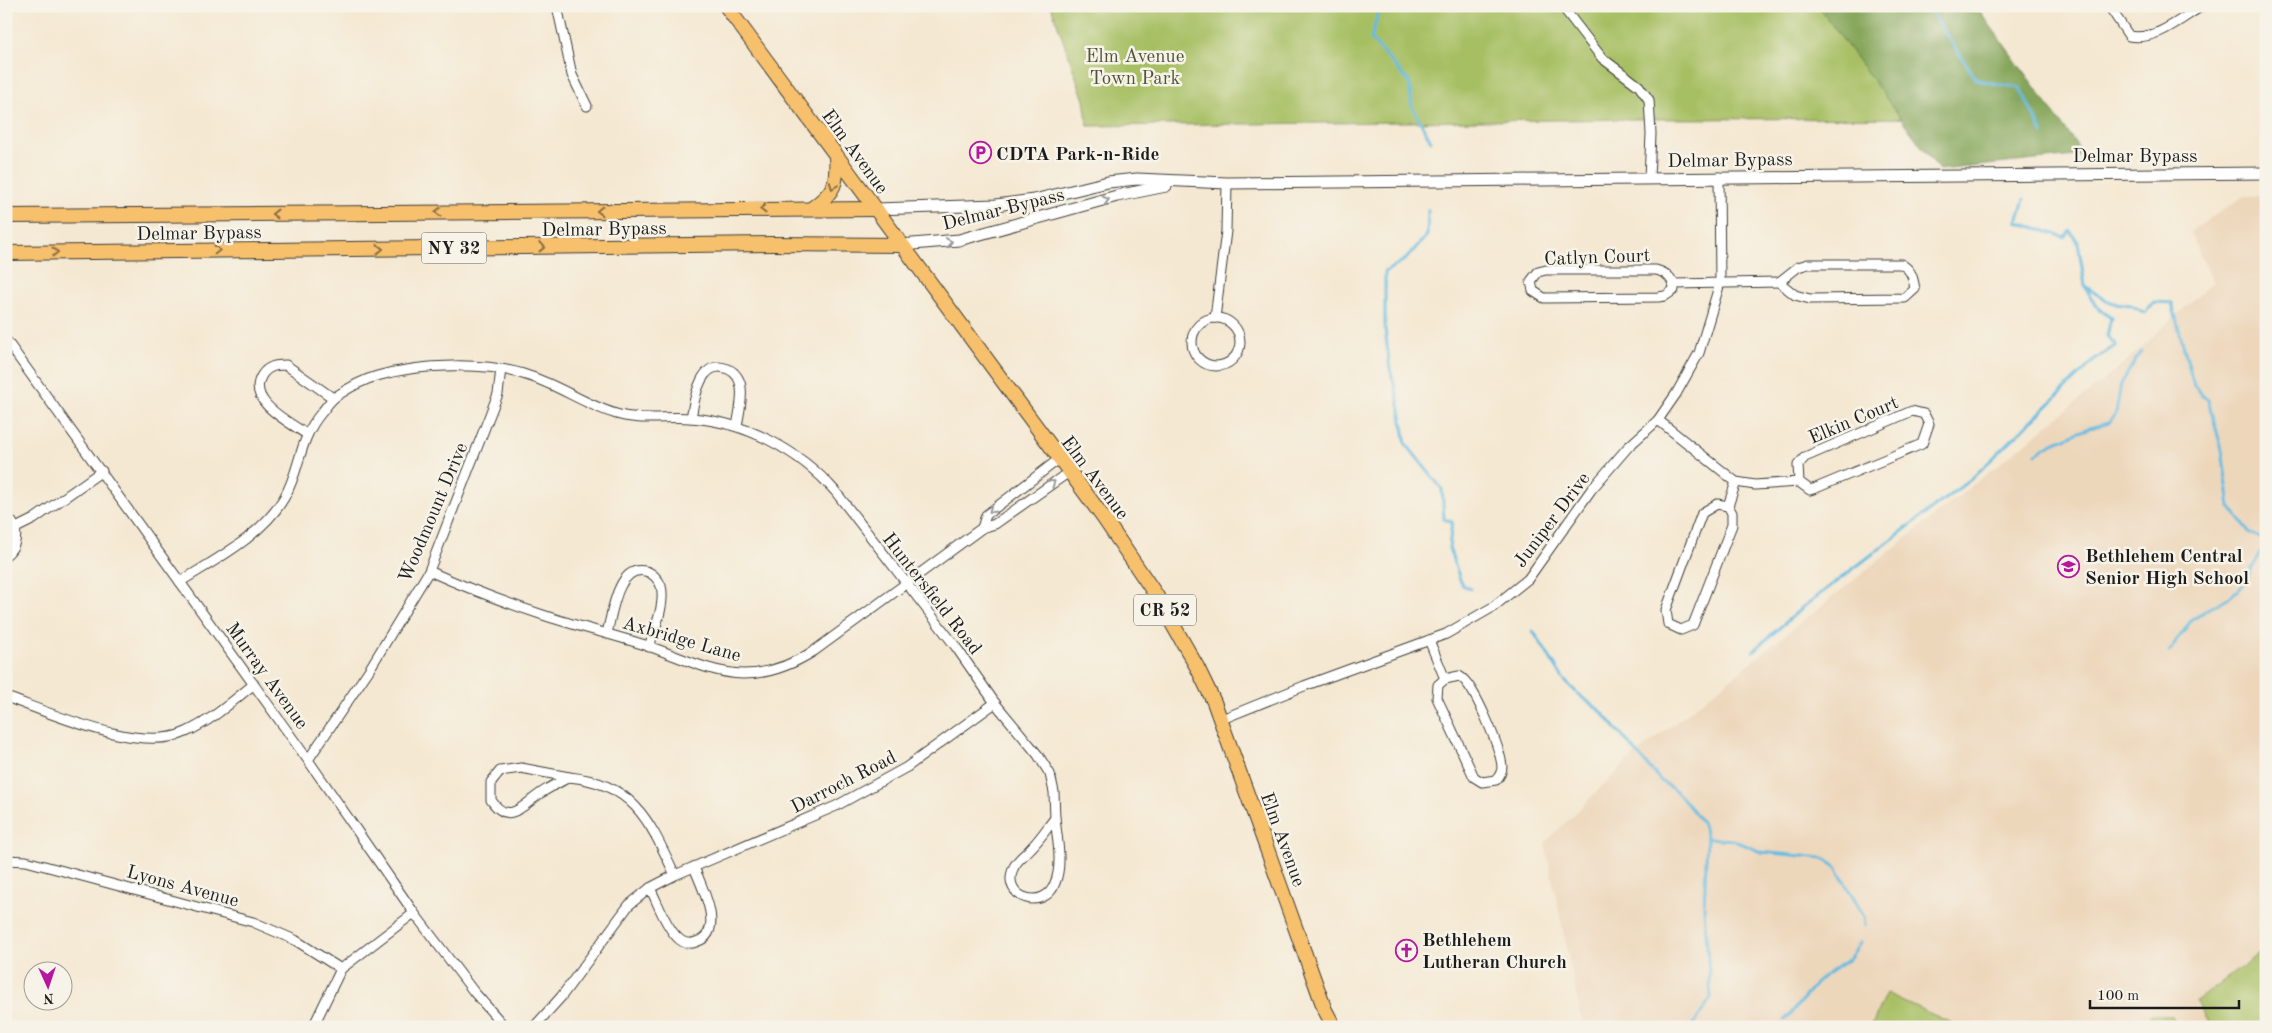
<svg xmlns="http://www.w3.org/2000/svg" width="2272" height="1033" font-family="'Old Standard TT',serif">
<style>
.built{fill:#edd7bb}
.green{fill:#a7bf64;stroke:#626e40}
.forest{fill:#85a65a;stroke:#50613b}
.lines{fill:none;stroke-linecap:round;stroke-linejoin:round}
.stream{stroke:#65bbe1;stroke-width:3}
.minor-casing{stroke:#3c3b37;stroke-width:11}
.tertiary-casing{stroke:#3c3b37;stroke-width:13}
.primary-casing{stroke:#3c3b37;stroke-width:16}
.minor{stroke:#fff;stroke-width:9}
.tertiary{stroke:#fff;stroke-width:11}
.primary{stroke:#f7c06c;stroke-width:14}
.oneway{stroke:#8a6e44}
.oneway2{stroke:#999}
.labels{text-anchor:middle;stroke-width:5;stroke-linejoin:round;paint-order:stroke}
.shield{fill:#f7f3e8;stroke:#5e5c59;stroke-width:1}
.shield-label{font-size:18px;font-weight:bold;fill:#1c1c1c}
.park-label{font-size:19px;fill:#4d5535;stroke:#f7f3e8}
.street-label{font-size:19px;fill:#1c1c1c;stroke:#f7f3e8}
.poi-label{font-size:19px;font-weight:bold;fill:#1c1c1c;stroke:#f7f3e8;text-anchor:start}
</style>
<rect width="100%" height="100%" fill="#f7f3e8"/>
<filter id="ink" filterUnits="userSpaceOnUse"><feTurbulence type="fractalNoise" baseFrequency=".02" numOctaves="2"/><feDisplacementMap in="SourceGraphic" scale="10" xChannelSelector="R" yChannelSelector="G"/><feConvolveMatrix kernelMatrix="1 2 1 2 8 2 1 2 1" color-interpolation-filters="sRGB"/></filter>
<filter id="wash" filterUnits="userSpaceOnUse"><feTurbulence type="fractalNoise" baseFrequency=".0096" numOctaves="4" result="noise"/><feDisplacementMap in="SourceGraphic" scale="20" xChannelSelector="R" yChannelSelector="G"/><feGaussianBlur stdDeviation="1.12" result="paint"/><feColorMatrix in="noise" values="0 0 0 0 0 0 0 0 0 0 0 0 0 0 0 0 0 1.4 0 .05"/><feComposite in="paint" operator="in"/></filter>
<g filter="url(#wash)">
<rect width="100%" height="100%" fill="#f4e8d2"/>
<polygon class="built" points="2266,195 2266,1027 1583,1027 1545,843 1630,759 2113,373 2213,282 2190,232 2244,196"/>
<g class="green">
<polygon points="1051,6 1916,6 2049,118 1639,119 1088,126 1084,100"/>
<polygon points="2266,949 2266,1027 2213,1027 2196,1001"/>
<polygon points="1886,993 1960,1027 1961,1027 1871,1027"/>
<polygon points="2152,1015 2172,1016 2178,1027 2137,1027"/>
</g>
<polygon class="forest" points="1818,6 1976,6 2084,155 1939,170"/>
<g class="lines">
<g class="stream">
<polyline points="1380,6 1371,39 1409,82 1412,107 1431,141"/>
<polyline points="1927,6 1977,80 2020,88 2043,134"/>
<polyline points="2024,199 2017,222 2064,237 2070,231 2078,242 2085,286 2108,302 2131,305 2145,313 2154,302 2172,303 2194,386 2208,400 2222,450 2230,507 2250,533 2266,541"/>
<polyline points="1428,210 1427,235 1406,259 1385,272 1385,329 1390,369 1398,398 1406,444 1442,489 1444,519 1452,522 1449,548 1462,585 1471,589"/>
<polyline points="2036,454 2051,444 2089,428 2109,423 2116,413 2121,384 2141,351"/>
<polyline points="1533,631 1564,680 1579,695 1602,712 1661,781 1676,791 1702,822 1707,838 1704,909 1711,998 1692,1027"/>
<polyline points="1753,651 1803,607 1971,479 2096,359 2116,345 2107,336 2111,318 2095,305 2085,286"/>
<polyline points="2169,652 2190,622 2209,608 2230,597 2243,585 2266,543"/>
<polyline points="1707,838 1733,840 1761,852 1823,858 1836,867 1864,917 1865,925"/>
<polyline points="1785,1020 1821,978 1849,959 1861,942"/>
</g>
</g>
</g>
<g filter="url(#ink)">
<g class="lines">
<defs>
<g id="minor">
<polyline points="557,6 572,75 587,106"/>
<polyline points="1562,6 1602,58 1639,86 1649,100 1651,134 1649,179"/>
<path d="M2109,6L2129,36C2156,41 2179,20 2202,6"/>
<path d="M1808,264H1901C1912,270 1913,278 1915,289L1905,298L1810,299L1795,295L1779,282L1798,267Z"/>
<path d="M1546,270H1656C1667,273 1674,279 1674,290L1665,296L1658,297L1544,298L1533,291L1531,281L1538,272Z"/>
<polyline points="1674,284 1779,282"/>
<circle cx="1216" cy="342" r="24"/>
<polyline points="1215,318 1226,231 1227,183"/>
<polyline points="6,340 308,760 414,913 474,992 505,1027"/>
<polygon points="1912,411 1924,414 1929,424 1922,444 1816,488 1810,490 1799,482 1798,465 1805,457"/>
<path d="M691,418C694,401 700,357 728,369C735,372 740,379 741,387C743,399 739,414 737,426"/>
<polyline points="1658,420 1736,482 1755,485 1799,482"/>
<path d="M306,434C290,422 245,401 262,375C268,366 276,365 286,365L333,398"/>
<polygon points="1717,504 1728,506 1732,513 1732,525 1693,625 1681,630 1668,624 1666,610 1702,513"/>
<polyline points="1728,506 1736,482"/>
<path d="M6,518L12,522C19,533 16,547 6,555"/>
<polyline points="16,528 34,519 102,471"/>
<polyline points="982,528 986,515 1059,459"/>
<path d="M429,571C467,588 506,603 546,616C580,627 614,635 648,646C678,656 710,673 743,674C769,674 792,665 814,651L982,528L995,524L1069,472"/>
<path d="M180,582C216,559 262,536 284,498C301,469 298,440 322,412C326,407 330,401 335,397C347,389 362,380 377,376C419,364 488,361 529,376C561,386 588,407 620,415C643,421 668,416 691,418C746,422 799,450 835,491L956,647L995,703L1038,755L1050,774L1054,792L1055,818"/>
<path d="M607,633C612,615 617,565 645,571C652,572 659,580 661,586C666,604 654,630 649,647"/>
<polyline points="1429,640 1445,679"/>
<path d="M1459,676C1474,683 1500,748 1502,766C1502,771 1500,776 1496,780L1482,782L1474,777L1437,698L1438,685L1445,679Z"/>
<path d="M6,697C51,713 140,754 186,732C211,721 233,701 254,684"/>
<polyline points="1222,719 1304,686 1446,634 1493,607 1528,579 1591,490 1628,447 1658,420 1676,394 1699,353 1720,283 1719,177"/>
<polyline points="308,760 369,670 429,571 498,394 501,369"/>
<path d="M521,768L569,777C559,783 550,787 541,793C524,804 509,827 491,800V782L500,771Z"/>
<path d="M569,777C634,783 650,822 675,875"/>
<path d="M1055,818C1057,838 1063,864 1055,883C1045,912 1001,898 1013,869C1016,860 1025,855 1031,848C1040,839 1047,828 1055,818Z"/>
<polyline points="6,860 26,861 253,922 295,940 341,969"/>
<path d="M650,888C658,903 664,923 676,936C681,942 688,945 696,942C727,933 701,886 694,867"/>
<polyline points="313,1027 341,969 414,913"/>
<polyline points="534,1027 561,997 629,905 650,888 675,875 836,806 907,767 995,703"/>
</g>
<g id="tertiary">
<polyline points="876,209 996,205 1034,200 1108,182 1137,179 1227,183 2266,173"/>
<polyline points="901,245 959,240 1117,196 1166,186"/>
</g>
<g id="primary">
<polyline points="726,6 1103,517 1156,595 1197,667 1214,702 1325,1010 1334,1027"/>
<path d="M811,209C835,192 838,183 836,155"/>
<polyline points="6,216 876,209"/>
<polyline points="6,253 771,244 901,245"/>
</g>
</defs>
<use href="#minor" class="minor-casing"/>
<use href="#tertiary" class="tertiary-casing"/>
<use href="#primary" class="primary-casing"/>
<use href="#minor" class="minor"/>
<use href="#tertiary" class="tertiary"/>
<use href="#primary" class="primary"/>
</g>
<defs><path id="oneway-chevron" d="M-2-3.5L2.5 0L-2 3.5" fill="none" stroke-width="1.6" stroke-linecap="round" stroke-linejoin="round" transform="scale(1.25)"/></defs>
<g class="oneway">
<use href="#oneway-chevron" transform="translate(833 186) rotate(111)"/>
<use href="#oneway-chevron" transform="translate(763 209) rotate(179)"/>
<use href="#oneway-chevron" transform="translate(600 211) rotate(179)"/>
<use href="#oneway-chevron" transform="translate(438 212) rotate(179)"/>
<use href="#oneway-chevron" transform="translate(275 214) rotate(180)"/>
<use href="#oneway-chevron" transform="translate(542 247)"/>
<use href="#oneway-chevron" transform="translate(380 249)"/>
<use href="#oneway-chevron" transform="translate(217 250) rotate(-1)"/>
<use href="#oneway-chevron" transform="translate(55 252) rotate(-1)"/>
</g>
<g class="oneway2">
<use href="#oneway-chevron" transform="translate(1106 200) rotate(-17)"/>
<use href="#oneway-chevron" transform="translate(949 242) rotate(-8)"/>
<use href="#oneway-chevron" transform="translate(1052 483) rotate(-35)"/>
<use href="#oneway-chevron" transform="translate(992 510) rotate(141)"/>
</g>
</g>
<defs>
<symbol id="parking-ring" viewBox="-11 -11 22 22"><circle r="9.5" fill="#f7f3e8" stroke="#b5179e" stroke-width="1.5"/><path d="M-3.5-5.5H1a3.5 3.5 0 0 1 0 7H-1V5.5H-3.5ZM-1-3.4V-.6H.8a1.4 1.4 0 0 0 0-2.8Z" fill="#b5179e"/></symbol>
<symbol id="school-ring" viewBox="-11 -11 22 22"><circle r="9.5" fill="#f7f3e8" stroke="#b5179e" stroke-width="1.5"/><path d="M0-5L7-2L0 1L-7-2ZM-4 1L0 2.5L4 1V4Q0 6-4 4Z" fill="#b5179e"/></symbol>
<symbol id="church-ring" viewBox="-11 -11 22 22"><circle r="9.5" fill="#f7f3e8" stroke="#b5179e" stroke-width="1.5"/><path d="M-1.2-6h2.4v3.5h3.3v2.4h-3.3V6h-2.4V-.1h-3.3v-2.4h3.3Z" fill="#b5179e"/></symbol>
</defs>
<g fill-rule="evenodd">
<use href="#parking-ring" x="968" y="140" width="25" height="25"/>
<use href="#school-ring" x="2056" y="554" width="25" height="25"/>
<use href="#church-ring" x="1394" y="938" width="25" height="25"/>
</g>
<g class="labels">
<g class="shield">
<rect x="421.5" y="232.5" width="65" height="31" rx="4"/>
<rect x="1134" y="594.5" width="62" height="31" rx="4"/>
</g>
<g class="shield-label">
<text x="454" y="254">NY 32</text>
<text x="1165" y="616">CR 52</text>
</g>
<g class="park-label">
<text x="1135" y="62">Elm Avenue<tspan x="1135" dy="22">Town Park</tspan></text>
</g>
<g class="street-label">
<text transform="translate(856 151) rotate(54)" y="7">Elm Avenue</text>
<text x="2135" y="162">Delmar Bypass</text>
<text transform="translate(1730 159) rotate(-1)" y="7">Delmar Bypass</text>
<text transform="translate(1003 208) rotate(-14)" y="7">Delmar Bypass</text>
<text transform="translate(604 228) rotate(-1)" y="7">Delmar Bypass</text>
<text transform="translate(199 232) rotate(-1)" y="7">Delmar Bypass</text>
<text transform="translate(1597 256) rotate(-2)" y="7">Catlyn Court</text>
<text transform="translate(1853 419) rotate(-23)" y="7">Elkin Court</text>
<text transform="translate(1096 477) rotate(53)" y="7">Elm Avenue</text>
<text transform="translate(432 512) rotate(-67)" y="7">Woodmount Drive</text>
<text transform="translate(1551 519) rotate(-53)" y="7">Juniper Drive</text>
<text transform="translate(933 593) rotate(52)" y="7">Huntersfield Road</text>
<text transform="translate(682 638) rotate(16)" y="7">Axbridge Lane</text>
<text transform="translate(268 675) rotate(54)" y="7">Murray Avenue</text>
<text transform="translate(843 781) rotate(-27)" y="7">Darroch Road</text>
<text transform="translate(1284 839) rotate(70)" y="7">Elm Avenue</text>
<text transform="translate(183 885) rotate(15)" y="7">Lyons Avenue</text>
</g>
<g class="poi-label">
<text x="996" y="160">CDTA Park-n-Ride</text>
<text x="2085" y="562">Bethlehem Central<tspan x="2085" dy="22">Senior High School</tspan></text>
<text x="1422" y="946">Bethlehem<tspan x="1422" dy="22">Lutheran Church</tspan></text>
</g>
</g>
<rect width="2272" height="1033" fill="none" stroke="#f7f3e8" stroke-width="25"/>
<g transform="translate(48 986) rotate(177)"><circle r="24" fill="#f7f3e8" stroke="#9f9d96"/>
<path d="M0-4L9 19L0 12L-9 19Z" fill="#b5179e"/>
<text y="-8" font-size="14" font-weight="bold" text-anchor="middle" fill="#1c1c1c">N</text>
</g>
<path d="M2090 1000v8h149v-8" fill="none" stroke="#1c1c1c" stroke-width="2.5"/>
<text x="2097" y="1000" font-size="15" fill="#1c1c1c" stroke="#f7f3e8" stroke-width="4" paint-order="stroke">100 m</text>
</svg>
